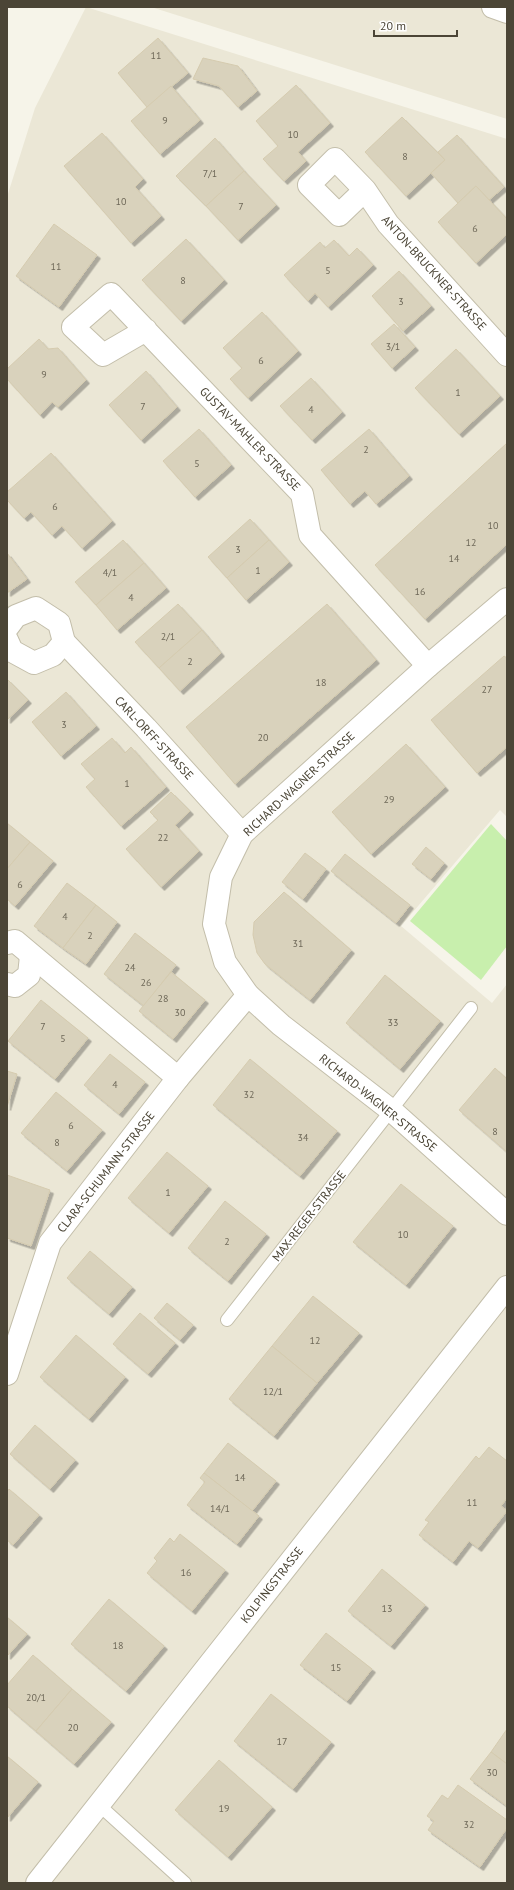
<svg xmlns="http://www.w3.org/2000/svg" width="514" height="1890" font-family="'PT Sans',sans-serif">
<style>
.residential{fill:#ebe7d6}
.green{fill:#c8efad}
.building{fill:#d9d2bc;stroke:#d5cbaf;filter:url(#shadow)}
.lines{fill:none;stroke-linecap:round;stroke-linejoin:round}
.service-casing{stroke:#c3beaa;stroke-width:14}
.minor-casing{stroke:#c3beaa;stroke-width:24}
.service{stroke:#fff;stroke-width:12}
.minor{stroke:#fff;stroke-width:22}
.labels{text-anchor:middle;stroke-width:3.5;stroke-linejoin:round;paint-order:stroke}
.number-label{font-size:10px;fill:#6e6858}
.street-label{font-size:12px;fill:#4b4536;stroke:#fff}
</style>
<defs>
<filter id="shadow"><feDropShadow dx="3.5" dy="3.5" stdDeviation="0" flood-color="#0004"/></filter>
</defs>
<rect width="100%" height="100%" fill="#f6f4e9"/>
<g class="residential">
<polygon points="86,7 507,139 507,817 500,810 401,926 492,1003 507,984 507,1883 7,1883 7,197 35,108"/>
<polygon points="151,7 507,7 507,119"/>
</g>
<polygon class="green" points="491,824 507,841 507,946 481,980 410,921"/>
<g class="building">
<polygon points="158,38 188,73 147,107 118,73"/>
<polygon points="203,58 238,66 257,91 238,107 219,86 193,79"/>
<polygon points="296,85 330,123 298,152 306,161 284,181 263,159 278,146 256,121"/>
<polygon points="171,86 200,120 160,154 131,121"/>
<polygon points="402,117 445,160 406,196 365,152"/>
<polygon points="102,133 143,179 135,187 161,216 131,243 64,166"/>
<polygon points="457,135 504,187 489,200 476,186 458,203 431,173 445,160 438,152"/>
<polygon points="215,138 244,171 206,206 176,176"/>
<polygon points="244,171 276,205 238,240 206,206"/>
<polygon points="476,186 507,219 507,234 476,263 438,222"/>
<polygon points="54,224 97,255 59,307 16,276"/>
<polygon points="186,239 224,280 181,321 142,280"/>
<polygon points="334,240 349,256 357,248 373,265 328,307 315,293 308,301 284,275 320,242 325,248"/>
<polygon points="399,271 431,306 403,331 372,296"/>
<polygon points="262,312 298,351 248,398 230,379 242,368 223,348"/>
<polygon points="394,324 415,347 392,368 371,344"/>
<polygon points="39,339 48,349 58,348 86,380 58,407 52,402 40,415 7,379 7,369"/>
<polygon points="456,349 500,396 459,434 415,388"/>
<polygon points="146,371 177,407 141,440 109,405"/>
<polygon points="311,378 342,412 312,440 280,406"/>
<polygon points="199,429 231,465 195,497 163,461"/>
<polygon points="369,429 409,476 376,504 365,491 350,504 321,470"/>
<polygon points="507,443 507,544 425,619 375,565"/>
<polygon points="51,453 112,521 82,548 62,526 52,535 31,512 24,518 7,500 7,492"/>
<polygon points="250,519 269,540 227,578 208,557"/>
<polygon points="123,540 144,563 96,605 75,582"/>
<polygon points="269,540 289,562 246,600 227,578"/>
<polygon points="7,553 27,579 7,593"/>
<polygon points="144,563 166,588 117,630 96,605"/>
<polygon points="178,604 202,630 159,668 135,642"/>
<polygon points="327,604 376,660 235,784 186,727"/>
<polygon points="202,630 221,653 180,691 159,668"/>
<polygon points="504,656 507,658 507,747 477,773 431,720"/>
<polygon points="7,679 28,700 7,720"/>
<polygon points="66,692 96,726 61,756 32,722"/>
<polygon points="112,738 125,753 131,747 166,787 121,826 86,787 95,779 81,764"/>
<polygon points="406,744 445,787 371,854 332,812"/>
<polygon points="171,792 190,811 175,825 199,851 161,887 126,849 158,820 150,812"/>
<polygon points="7,823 30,842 7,869"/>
<polygon points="30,842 53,861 15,906 7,899 7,869"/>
<polygon points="426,847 444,863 431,879 412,864"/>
<polygon points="305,853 326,869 303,899 282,882"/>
<polygon points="345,854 410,905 396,923 331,871"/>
<polygon points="67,883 96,905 63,948 34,926"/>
<polygon points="284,892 351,950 310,1000 265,964 257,953 253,935 254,922"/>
<polygon points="96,905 117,922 86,964 63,948"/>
<polygon points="135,933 176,965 144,1006 104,974"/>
<polygon points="171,972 205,1000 173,1039 139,1011"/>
<polygon points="385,975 440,1021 400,1069 346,1023"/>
<polygon points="41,1000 88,1038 55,1079 8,1041"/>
<polygon points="110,1054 145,1082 119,1114 84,1085"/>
<polygon points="250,1059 337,1131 300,1176 213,1105"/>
<polygon points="495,1068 507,1079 507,1152 459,1110"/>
<polygon points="7,1071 17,1074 7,1107"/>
<polygon points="56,1092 102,1130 67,1171 21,1133"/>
<polygon points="167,1152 208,1186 169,1233 128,1198"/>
<polygon points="7,1175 50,1190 31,1246 7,1238"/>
<polygon points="401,1184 453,1226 406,1285 353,1242"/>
<polygon points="225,1201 266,1234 228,1281 188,1248"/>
<polygon points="90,1251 132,1287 109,1314 67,1278"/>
<polygon points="313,1296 359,1333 317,1383 272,1346"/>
<polygon points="167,1303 193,1325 180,1340 154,1318"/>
<polygon points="140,1313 175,1343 148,1374 113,1344"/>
<polygon points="76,1335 125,1377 89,1419 40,1377"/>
<polygon points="272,1346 317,1383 274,1436 229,1399"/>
<polygon points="35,1425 75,1460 50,1489 10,1454"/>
<polygon points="228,1443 276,1481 252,1511 204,1473"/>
<polygon points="489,1447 507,1461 507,1498 501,1506 507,1511 478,1548 469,1541 453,1562 419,1535 429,1522 425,1520 476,1456 479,1459"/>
<polygon points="204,1473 259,1516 237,1544 187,1505 205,1482 200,1478"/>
<polygon points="9,1489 39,1515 13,1545 7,1540 7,1492"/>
<polygon points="180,1534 225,1570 192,1611 147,1573 157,1561 154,1558 170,1538 174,1542"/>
<polygon points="382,1569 425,1605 391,1646 348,1611"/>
<polygon points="109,1599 164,1646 126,1691 71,1644"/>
<polygon points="7,1617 27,1634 7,1656"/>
<polygon points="326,1633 372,1669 347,1701 300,1665"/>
<polygon points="33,1655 72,1689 36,1731 7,1706 7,1685"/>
<polygon points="72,1689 111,1722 74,1764 36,1731"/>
<polygon points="271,1694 331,1742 293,1789 234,1741"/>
<polygon points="507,1729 507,1764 491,1752"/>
<polygon points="491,1752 507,1764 507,1806 470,1779"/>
<polygon points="7,1756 38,1782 7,1818"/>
<polygon points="219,1760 272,1807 228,1857 175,1810"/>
<polygon points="458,1785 507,1820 507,1828 480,1867 428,1830 434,1821 427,1816 442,1795 448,1799"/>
</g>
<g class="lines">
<defs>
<g id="service">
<polyline points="227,1320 471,1008"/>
<polyline points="99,1805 185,1883"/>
</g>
<g id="minor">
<polyline points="493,7 507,12"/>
<polyline points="365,190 339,215 309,185 335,159 365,190 388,224 507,355"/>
<polyline points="146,330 103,355 73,327 111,294 302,494 310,535 428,666"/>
<polyline points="507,599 428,666 242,834 221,877 214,924 225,962 248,995 281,1025 392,1111 507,1214"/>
<polyline points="7,628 16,616 36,608 59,623 64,642 146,728 242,834"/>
<polyline points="7,640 12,651 34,663 53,655 64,642"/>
<polyline points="7,943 15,941 178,1078"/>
<polyline points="7,984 15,986 29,975 31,956"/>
<polyline points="7,1374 50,1243 178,1078 248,995"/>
<polyline points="37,1883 507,1287"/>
</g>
</defs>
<use href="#service" class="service-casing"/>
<use href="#minor" class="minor-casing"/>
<use href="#service" class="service"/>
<use href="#minor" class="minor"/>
</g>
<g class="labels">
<g class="number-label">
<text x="156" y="59">11</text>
<text x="165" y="124">9</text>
<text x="293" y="138">10</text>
<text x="405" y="160">8</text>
<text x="210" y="177">7/1</text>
<text x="121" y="205">10</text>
<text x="241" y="210">7</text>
<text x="475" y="232">6</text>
<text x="56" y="270">11</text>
<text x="328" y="274">5</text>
<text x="183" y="284">8</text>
<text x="401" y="305">3</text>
<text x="393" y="350">3/1</text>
<text x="261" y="364">6</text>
<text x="44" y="378">9</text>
<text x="458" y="396">1</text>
<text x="143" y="410">7</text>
<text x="311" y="413">4</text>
<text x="366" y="453">2</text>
<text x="197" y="467">5</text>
<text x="55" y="510">6</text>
<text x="493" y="529">10</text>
<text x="471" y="546">12</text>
<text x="238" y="553">3</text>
<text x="454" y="562">14</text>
<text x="258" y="574">1</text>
<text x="110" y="576">4/1</text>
<text x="420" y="595">16</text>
<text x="131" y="601">4</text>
<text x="168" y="640">2/1</text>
<text x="190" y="665">2</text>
<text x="321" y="686">18</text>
<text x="487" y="693">27</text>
<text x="64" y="728">3</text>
<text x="263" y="741">20</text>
<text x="127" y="787">1</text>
<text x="389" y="803">29</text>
<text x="163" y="841">22</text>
<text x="20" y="888">6</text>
<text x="65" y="920">4</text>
<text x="90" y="939">2</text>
<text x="298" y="947">31</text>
<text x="130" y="971">24</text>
<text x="146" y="986">26</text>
<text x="163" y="1002">28</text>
<text x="180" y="1016">30</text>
<text x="393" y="1026">33</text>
<text x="43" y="1030">7</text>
<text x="63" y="1042">5</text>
<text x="115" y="1088">4</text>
<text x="249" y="1098">32</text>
<text x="71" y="1129">6</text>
<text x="495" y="1135">8</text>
<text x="303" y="1141">34</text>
<text x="57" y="1146">8</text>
<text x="168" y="1196">1</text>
<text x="403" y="1238">10</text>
<text x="227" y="1245">2</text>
<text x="315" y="1344">12</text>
<text x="273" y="1395">12/1</text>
<text x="240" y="1481">14</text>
<text x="472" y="1506">11</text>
<text x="220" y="1512">14/1</text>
<text x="186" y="1576">16</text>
<text x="387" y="1612">13</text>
<text x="118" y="1649">18</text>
<text x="336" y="1671">15</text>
<text x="36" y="1701">20/1</text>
<text x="73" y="1731">20</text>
<text x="282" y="1745">17</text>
<text x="492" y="1776">30</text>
<text x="224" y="1812">19</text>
<text x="469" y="1828">32</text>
</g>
<g class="street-label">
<text transform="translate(434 273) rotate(48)" y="4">ANTON-BRUCKNER-STRASSE</text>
<text transform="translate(250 439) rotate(46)" y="4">GUSTAV-MAHLER-STRASSE</text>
<text transform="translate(154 738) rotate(47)" y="4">CARL-ORFF-STRASSE</text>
<text transform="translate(299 784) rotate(-43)" y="4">RICHARD-WAGNER-STRASSE</text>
<text transform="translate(378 1103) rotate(39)" y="4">RICHARD-WAGNER-STRASSE</text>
<text transform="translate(106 1172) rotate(-52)" y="4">CLARA-SCHUMANN-STRASSE</text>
<text transform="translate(309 1216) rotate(-52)" y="4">MAX-REGER-STRASSE</text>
<text transform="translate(272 1585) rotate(-52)" y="4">KOLPINGSTRASSE</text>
</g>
</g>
<rect width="514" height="1890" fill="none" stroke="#4b4536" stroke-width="16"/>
<path d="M374 30v6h83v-6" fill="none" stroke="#4b4536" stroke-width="2"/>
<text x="380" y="30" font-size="12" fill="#4b4536" stroke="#ffffff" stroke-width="3" paint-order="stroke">20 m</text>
</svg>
